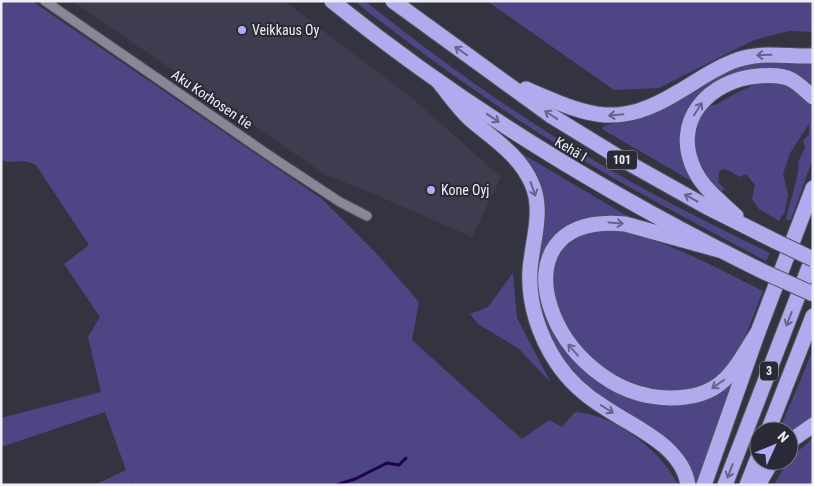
<svg xmlns="http://www.w3.org/2000/svg" width="814" height="486" font-family="'Roboto Condensed',sans-serif">
<style>
.built{fill:#3e3d50}
.green{fill:#4d4584}
.lines{fill:none;stroke-linecap:round;stroke-linejoin:round}
.stream{stroke:#1e0252;stroke-width:3}
.street-casing{stroke:#53525d;stroke-width:11}
.highway-casing{stroke:#53525d;stroke-width:17}
.street{stroke:#888797;stroke-width:9}
.highway{stroke:#afabec;stroke-width:15}
.highway-bridge-casing{stroke:#53525d;stroke-width:17;stroke-linecap:butt}
.highway-bridge{stroke:#afabec;stroke-width:15}
.oneway{stroke:#666488}
.poi-dot{fill:#b3adf9;stroke:#2a2a37;stroke-width:2}
.labels{text-anchor:middle;stroke-width:4;stroke-linejoin:round;paint-order:stroke}
.shield{fill:#2a2a37;stroke:#b3b3bd;stroke-width:1}
.shield-label{font-size:12px;font-weight:bold;fill:#eeeef6}
.poi-label{font-size:14px;fill:#eeeef6;stroke:#2a2a37;text-anchor:start}
.street-label{font-size:14px;fill:#eeeef6;stroke:#2a2a37}
</style>
<rect width="100%" height="100%" fill="#343441"/>
<polygon class="built" points="72,1 284,1 413,99 501,177 472,237 367,191 326,175"/>
<g class="green">
<path d="M1,1H32L322,199L376,253L419,302L412,340L522,439L549,420L562,427L575,412C614,414 662,451 678,485H134L133,482L128,485H94L126,470L105,412L1,447V418L101,392L88,337L100,317L64,264L89,245L36,165C22,157 13,165 1,160Z"/>
<path d="M354,1H365C440,61 521,119 605,167C659,198 714,226 770,253L766,261C682,216 597,172 517,119C461,82 407,42 354,1Z"/>
<polygon points="487,1 813,1 813,32 789,31 754,40 659,88 614,90"/>
<polygon points="813,60 813,88 783,71 694,101 693,182 602,129 604,126 648,115 702,83 746,63 765,61"/>
<path d="M764,81L784,83L806,97L813,108V158L791,220H786C788,208 801,170 798,163L805,147L803,141L809,134V124L790,153L783,174L788,194L785,211L779,221L759,209L752,199L755,185L746,174L739,177L730,171L722,169L719,173L718,182L725,189L721,191C700,171 681,134 706,109C711,104 714,106 719,103C730,97 738,91 750,87L752,84Z"/>
<path d="M519,152L629,217C622,220 611,216 602,216C570,217 548,238 541,268L579,362L674,403C710,406 706,394 732,383L696,485L692,478L577,378L550,341L538,304L535,274L542,230Z"/>
<path d="M612,230C668,239 713,267 763,291C752,318 736,371 709,384C691,393 671,392 653,388C632,384 611,375 595,361C564,335 529,271 573,241C578,238 584,233 589,232C597,230 605,230 612,230Z"/>
<polygon points="513,273 517,318 551,383 518,348 478,324 470,314 488,307"/>
<polygon points="813,350 813,418 789,434 789,431 779,431"/>
<polygon points="813,438 813,485 774,485 789,459"/>
</g>
<g class="lines">
<polyline class="stream" points="336,485 355,479 387,463 399,465 406,458"/>
<defs>
<polyline id="street" points="45,1 276,160 340,202 367,216"/>
<g id="highway">
<path d="M332,1C464,108 610,196 762,271"/>
<polyline points="393,1 550,115 625,161 707,207 775,241"/>
<path d="M438,81C448,93 458,108 470,119C492,138 520,155 532,184C544,211 532,242 530,270C528,303 539,336 557,363C569,381 586,396 604,407C633,427 682,445 688,485"/>
<path d="M526,89C589,116 617,130 680,91C699,80 716,67 737,60C762,51 787,57 813,56"/>
<path d="M736,216C721,202 704,189 695,171C670,121 709,80 758,76C769,75 783,75 792,80C800,85 806,91 813,97"/>
<path d="M719,250L625,224C484,211 551,397 670,398C689,398 708,395 723,381C738,368 747,348 758,332"/>
<polyline points="768,431 813,316"/>
<polyline points="789,442 813,425"/>
<polyline points="704,485 758,332 813,188"/>
<polyline points="725,485 813,257"/>
<polyline points="747,485 759,455"/>
<polyline points="758,485 772,461"/>
</g>
</defs>
<use href="#street" class="street-casing"/>
<use href="#highway" class="highway-casing"/>
<use href="#street" class="street"/>
<use href="#highway" class="highway"/>
<defs>
<g id="highway-bridge">
<polyline points="775,241 813,259"/>
<polyline points="762,271 813,294"/>
</g>
</defs>
<use href="#highway-bridge" class="highway-bridge-casing"/>
<use href="#highway-bridge" class="highway-bridge"/>
</g>
<defs><path id="oneway-shaft" d="M-6 0H5M1.5-3L5.5 0L1.5 3" fill="none" stroke-width="1.6" stroke-linecap="round" stroke-linejoin="round" transform="scale(1.25)"/></defs>
<g class="oneway">
<use href="#oneway-shaft" transform="translate(461 51) rotate(-145)"/>
<use href="#oneway-shaft" transform="translate(764 55) rotate(178)"/>
<use href="#oneway-shaft" transform="translate(698 109) rotate(-57)"/>
<use href="#oneway-shaft" transform="translate(551 115) rotate(-146)"/>
<use href="#oneway-shaft" transform="translate(616 115) rotate(175)"/>
<use href="#oneway-shaft" transform="translate(493 118) rotate(34)"/>
<use href="#oneway-shaft" transform="translate(533 189) rotate(71)"/>
<use href="#oneway-shaft" transform="translate(691 198) rotate(-151)"/>
<use href="#oneway-shaft" transform="translate(616 223) rotate(4)"/>
<use href="#oneway-shaft" transform="translate(789 319) rotate(111)"/>
<use href="#oneway-shaft" transform="translate(573 350) rotate(-131)"/>
<use href="#oneway-shaft" transform="translate(718 384) rotate(145)"/>
<use href="#oneway-shaft" transform="translate(607 409) rotate(32)"/>
<use href="#oneway-shaft" transform="translate(730 471) rotate(111)"/>
</g>
<g class="poi-dot">
<circle cx="242" cy="30" r="5"/>
<circle cx="431" cy="190" r="5"/>
</g>
<g class="labels">
<g class="shield">
<rect x="607" y="150.5" width="30" height="19" rx="4"/>
<rect x="760" y="361.5" width="18" height="19" rx="4"/>
</g>
<g class="shield-label">
<text x="622" y="164">101</text>
<text x="769" y="375">3</text>
</g>
<g class="poi-label">
<text x="252" y="35">Veikkaus Oy</text>
<text x="441" y="195">Kone Oyj</text>
</g>
<g class="street-label">
<text transform="translate(212 99) rotate(34)" y="5">Aku Korhosen tie</text>
<text transform="translate(571 149) rotate(31)" y="5">Kehä I</text>
</g>
</g>
<rect width="814" height="486" fill="none" stroke="#eeeef6" stroke-width="5"/>
<g transform="translate(774 446) rotate(46)"><circle r="24" fill="#2a2a37" stroke="#787883"/>
<path d="M0-4L9 19L0 12L-9 19Z" fill="#b3adf9"/>
<text y="-8" font-size="14" font-weight="bold" text-anchor="middle" fill="#eeeef6">N</text>
</g>
</svg>
